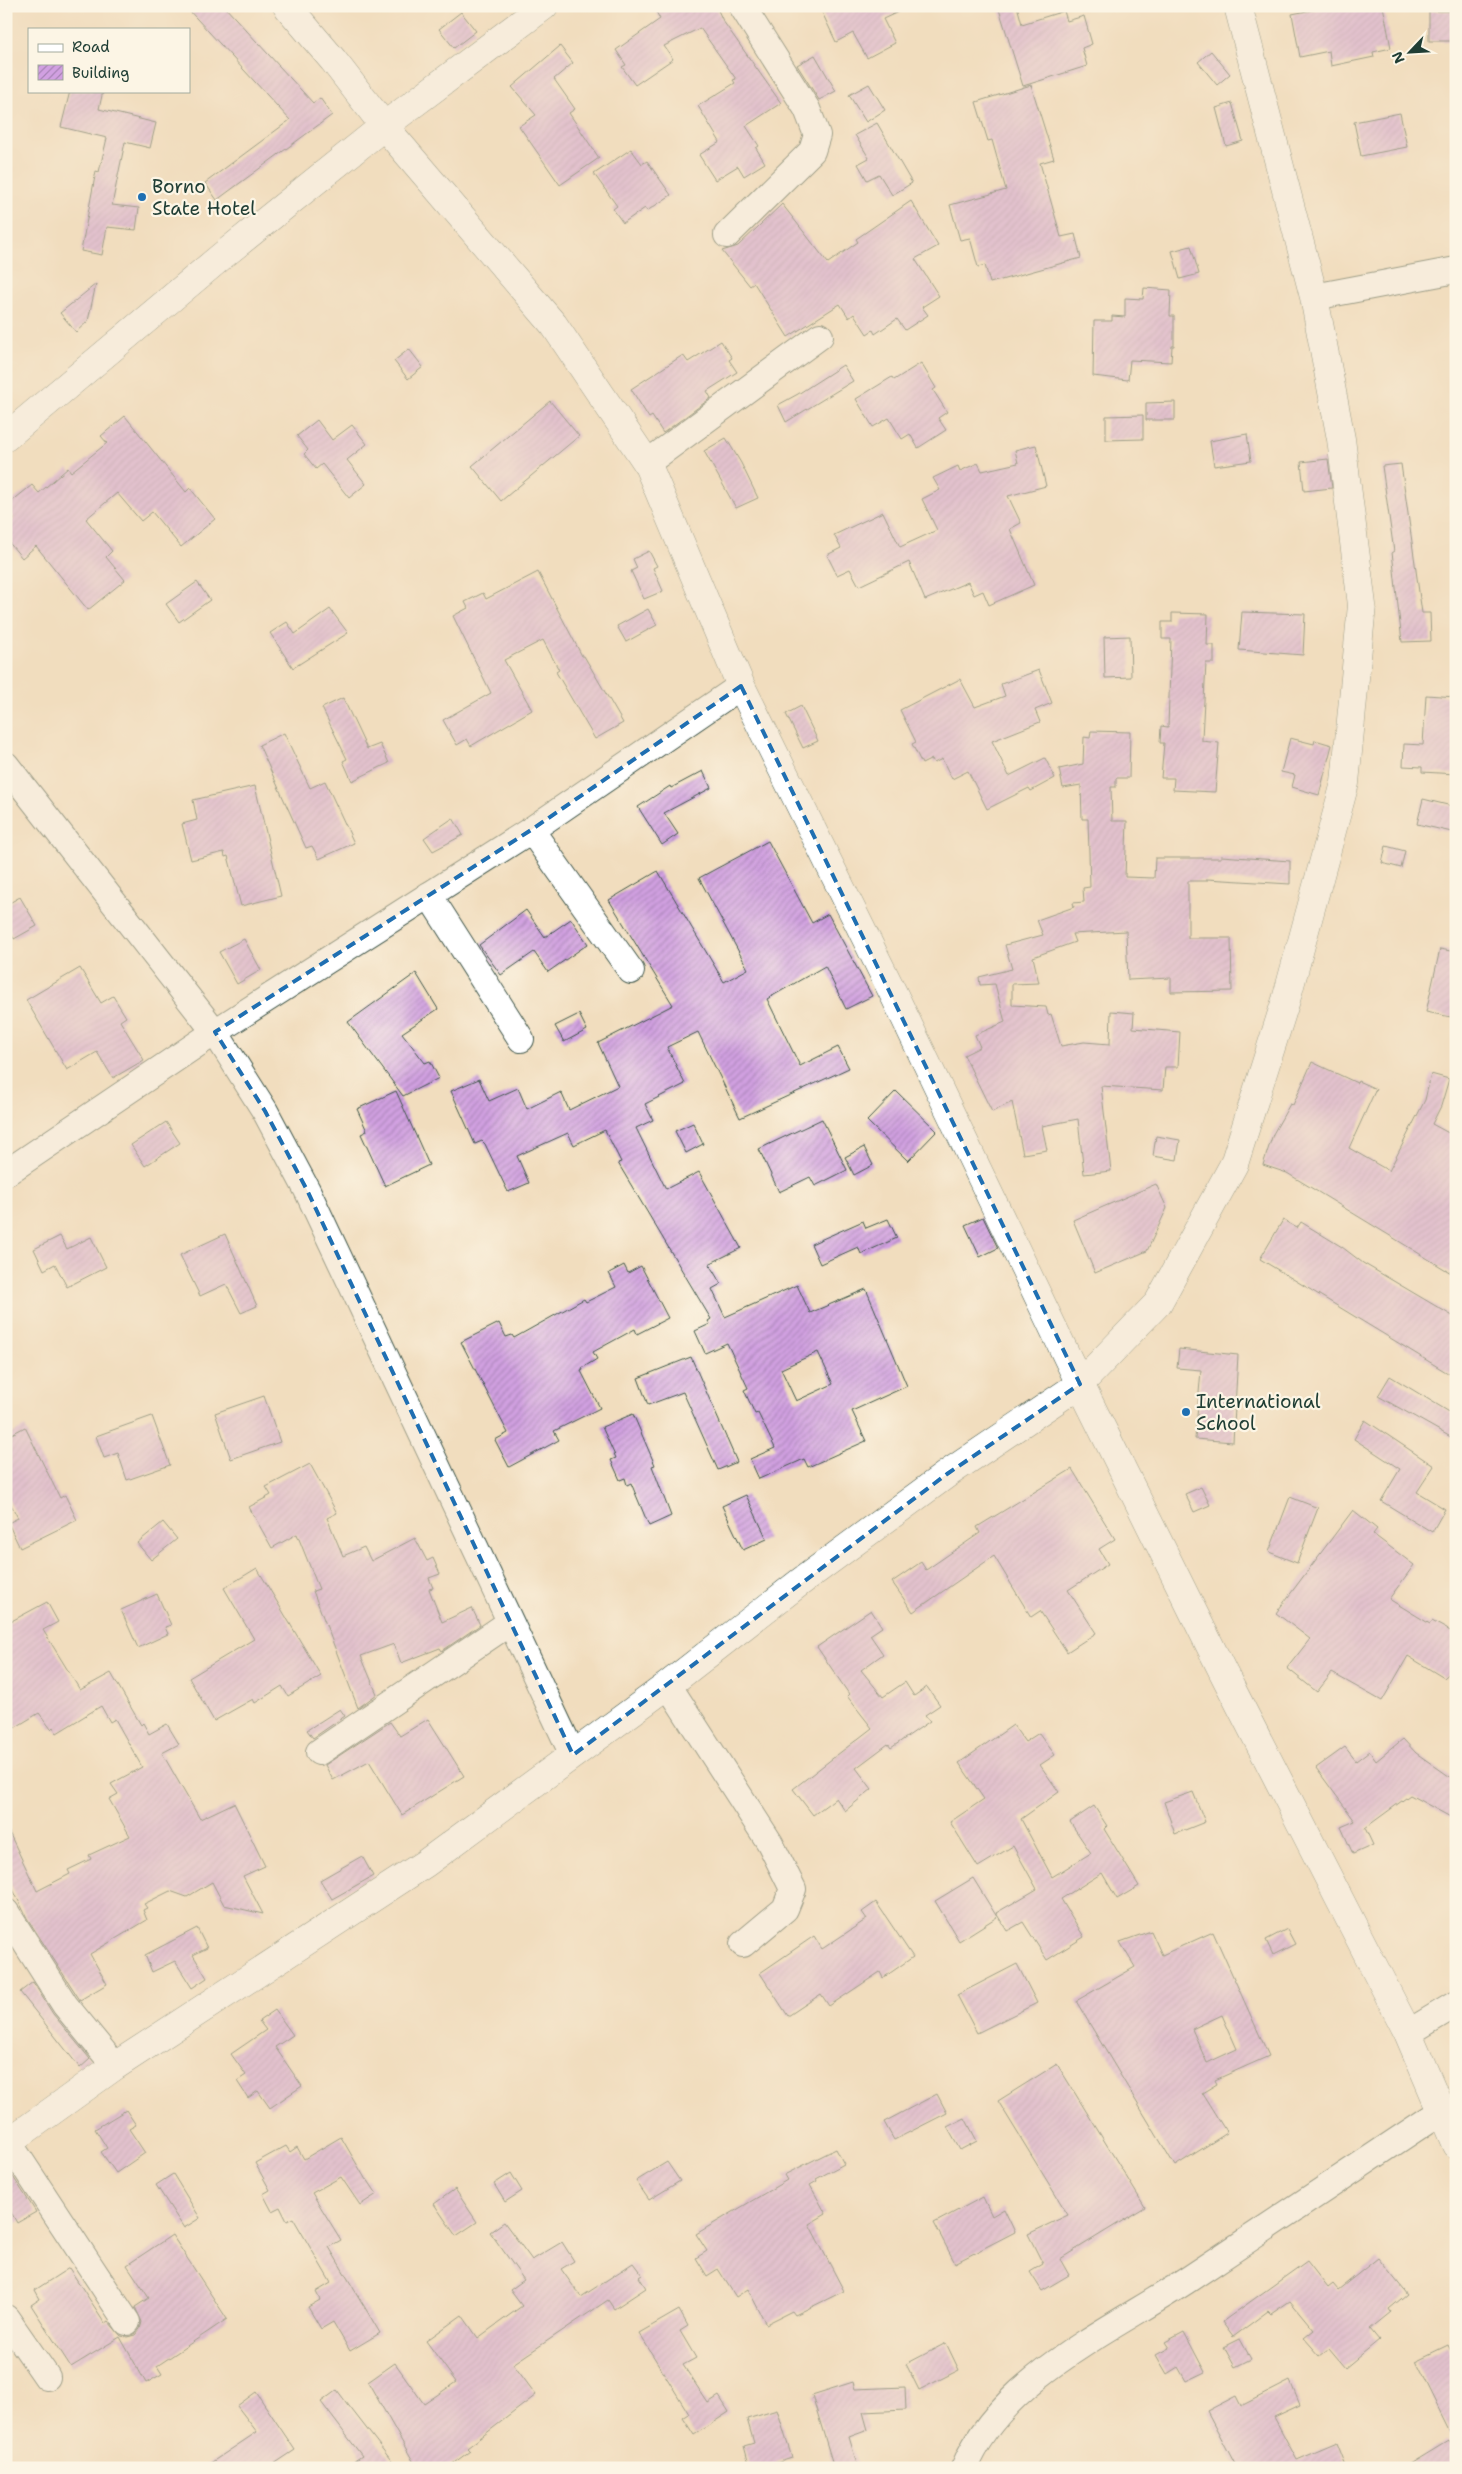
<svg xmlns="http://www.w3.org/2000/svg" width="1462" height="2474" font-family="'Shantell Sans',sans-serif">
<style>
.building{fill:url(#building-hatch);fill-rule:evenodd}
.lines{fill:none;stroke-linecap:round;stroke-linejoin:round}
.street-casing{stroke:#3e5549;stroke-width:28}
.secondary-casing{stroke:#3e5549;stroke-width:29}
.street{stroke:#fff;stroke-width:26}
.secondary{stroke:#fff;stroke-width:28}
.marked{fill:none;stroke:#1f6fb2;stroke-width:4;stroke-dasharray:10 6;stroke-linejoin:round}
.poi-dot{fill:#1f6fb2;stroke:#fcf5e5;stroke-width:2}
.labels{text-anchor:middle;stroke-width:4.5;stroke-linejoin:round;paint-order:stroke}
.poi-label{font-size:19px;fill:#1f3d34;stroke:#fcf5e5;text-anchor:start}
</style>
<defs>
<pattern id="building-hatch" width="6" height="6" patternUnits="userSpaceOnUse" patternTransform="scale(1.25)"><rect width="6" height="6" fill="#d1a0e1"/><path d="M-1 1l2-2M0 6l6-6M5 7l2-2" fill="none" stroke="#a984b7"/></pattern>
</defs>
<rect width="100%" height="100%" fill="#fcf5e5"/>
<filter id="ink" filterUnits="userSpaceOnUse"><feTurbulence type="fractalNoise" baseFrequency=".02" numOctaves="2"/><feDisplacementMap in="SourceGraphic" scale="10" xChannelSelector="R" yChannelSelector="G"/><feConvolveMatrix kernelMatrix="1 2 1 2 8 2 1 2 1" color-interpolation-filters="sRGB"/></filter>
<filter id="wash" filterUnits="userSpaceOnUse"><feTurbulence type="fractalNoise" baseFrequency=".0096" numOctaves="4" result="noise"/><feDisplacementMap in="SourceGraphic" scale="20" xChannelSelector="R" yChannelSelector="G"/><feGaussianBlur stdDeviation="1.12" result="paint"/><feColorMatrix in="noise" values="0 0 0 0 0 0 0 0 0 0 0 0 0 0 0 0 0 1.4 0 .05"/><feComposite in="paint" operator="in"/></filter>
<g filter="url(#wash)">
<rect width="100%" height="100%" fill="#f1ddbe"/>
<g id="blocks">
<g class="building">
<polygon points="185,6 224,6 313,103 320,98 332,115 217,200 205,183 290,120"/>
<polygon points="653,6 716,6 723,21 781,103 746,126 759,146 756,148 765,163 744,176 738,166 715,180 699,155 720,142 698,106 735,83 733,80 736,79 700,28 664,46 673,59 635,85 622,67 626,65 616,50 660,19"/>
<polygon points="819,6 911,6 883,19 895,43 867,58 853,33 836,42"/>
<polygon points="998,6 1017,6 1022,24 1064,11 1067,21 1084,16 1092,44 1082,48 1087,66 1023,86"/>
<polygon points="1333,6 1383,6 1391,48 1373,52 1374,57 1331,66 1329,51 1300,57 1292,14"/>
<rect x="1429" y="11" width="27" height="30"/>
<polygon points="461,12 476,31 454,48 439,29"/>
<polygon points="560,46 573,63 554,79 575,109 569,113 599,158 560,185 519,126 536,115 512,87"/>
<polygon points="1211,51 1230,74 1217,85 1198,62"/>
<polygon points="815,55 836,91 819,100 797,65"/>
<polygon points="869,84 885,110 866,122 849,95"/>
<polygon points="1031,85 1054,159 1040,163 1061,237 1075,234 1081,258 990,283 985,265 978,267 970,238 960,240 950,205 1006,190 992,140 988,141 976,102"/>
<polygon points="70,91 103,91 99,109 156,123 150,148 125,142 112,205 139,208 136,230 107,227 102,255 81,251 96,171 99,172 107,138 61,127"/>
<polygon points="1232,103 1243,141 1226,146 1216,108"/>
<polygon points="1400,113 1407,147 1361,156 1354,122"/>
<polygon points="877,123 912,183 892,195 879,174 867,180 858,164 869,158 855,135"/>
<polygon points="631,149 642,164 647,161 671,195 647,211 645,208 623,223 613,209 617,206 594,174"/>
<polygon points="911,201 938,246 915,259 939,296 922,307 928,315 905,330 897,319 875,334 873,330 867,334 854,314 849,318 840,304 788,337 754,283 750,286 722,251 738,246 782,204 828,263 858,242 856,239"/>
<polygon points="1191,246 1199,274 1180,279 1172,251"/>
<polygon points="96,284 88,321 76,332 60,313"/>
<polygon points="1144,288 1171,290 1170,316 1174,316 1174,346 1172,346 1171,362 1130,360 1128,380 1093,376 1094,321 1112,321 1112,316 1125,317 1125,298 1143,299"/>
<polygon points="721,341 732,358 729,360 737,372 707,391 711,398 663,433 652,416 649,418 631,389 683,355 688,362"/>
<polygon points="409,349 423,367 408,379 394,361"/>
<polygon points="921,363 936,388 933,390 947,412 938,418 946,430 918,448 910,434 902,439 889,418 873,427 856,399 892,377 894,380"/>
<polygon points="843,365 853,381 786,422 778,405 798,394"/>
<polygon points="550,401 579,436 501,501 472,466"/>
<polygon points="1175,402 1175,420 1146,420 1146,403"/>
<polygon points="1143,415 1143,439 1106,440 1106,416"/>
<polygon points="125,416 186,492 190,488 215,519 181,547 152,512 141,521 117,493 86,519 112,551 106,557 125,580 88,610 36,546 22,558 6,539 6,525 14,519 6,510 6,506 32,485 39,493 68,468 71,472 107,443 101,436"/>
<polygon points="317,420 332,440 352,425 367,444 347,460 366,484 349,498 322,464 316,469 304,454 308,450 297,436"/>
<polygon points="1247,434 1251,461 1214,466 1210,441"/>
<polygon points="726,438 741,463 758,498 736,508 704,451"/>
<polygon points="1036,445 1046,486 1008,496 1021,523 1010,529 1034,585 989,605 983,591 974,595 968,582 925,600 909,562 859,586 850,569 837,575 827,555 841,548 834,535 883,512 900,547 937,530 922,499 940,490 933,478 958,466 960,471 978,463 982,471 1018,463 1015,450"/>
<polygon points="1328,459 1332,488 1304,491 1301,462"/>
<polygon points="1401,464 1422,613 1430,613 1431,641 1402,642 1392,552 1394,552 1382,466"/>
<polygon points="649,551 657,566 653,568 663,591 644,599 631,571 637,568 633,559"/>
<polygon points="538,572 582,656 584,656 623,723 595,739 556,672 559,670 543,640 504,660 532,710 471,746 467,739 457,745 443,720 491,693 453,616 468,608 465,602 483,593 486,599"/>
<polygon points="197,582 210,600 179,622 166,604"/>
<polygon points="330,609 348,633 293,668 270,633 287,622 295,634"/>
<polygon points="648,609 657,625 626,642 617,626"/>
<polygon points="1242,612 1305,614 1303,655 1239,650"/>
<polygon points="1172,613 1208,614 1207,645 1214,645 1214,663 1206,663 1202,738 1202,741 1219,743 1215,792 1173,790 1174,778 1161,778 1164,743 1160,743 1161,726 1168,727 1171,639 1162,639 1162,622 1172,622"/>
<polygon points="1130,636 1131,677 1105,678 1104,637"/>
<polygon points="1039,670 1052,703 1035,710 1040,722 992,741 1009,776 1045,758 1055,778 1031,791 1029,788 987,809 968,771 952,779 942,759 934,763 932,759 922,764 912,744 916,742 900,710 960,679 975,707 1005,696 1001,684"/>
<polygon points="1426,695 1456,697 1456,774 1422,772 1422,767 1403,766 1404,744 1423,745"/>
<polygon points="343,698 367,749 380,744 389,763 352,781 343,761 347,759 322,708"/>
<polygon points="801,706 818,741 803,748 786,714"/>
<polygon points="1091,731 1130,732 1129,778 1116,778 1116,787 1111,787 1112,821 1127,821 1125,877 1154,878 1155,858 1221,858 1221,856 1290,861 1290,884 1207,879 1207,881 1188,881 1188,938 1231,938 1232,991 1171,992 1171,978 1128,980 1126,931 1072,934 1075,942 1033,957 1039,983 1012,984 1012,1005 1046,1007 1048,1015 1051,1014 1061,1046 1084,1042 1110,1044 1111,1011 1134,1013 1133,1028 1180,1032 1178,1067 1165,1067 1163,1090 1101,1086 1111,1171 1084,1174 1078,1119 1042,1126 1047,1150 1023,1154 1012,1102 992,1112 964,1055 980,1047 975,1035 1005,1022 995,984 980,985 979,977 1012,969 1005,945 1043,935 1037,920 1074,907 1073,903 1084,902 1083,888 1090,887 1088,819 1082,819 1081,785 1063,788 1059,769 1083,764 1084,737 1090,738"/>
<polygon points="284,733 310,788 325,781 354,843 319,859 312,846 306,848 259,745"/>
<polygon points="1290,738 1314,744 1315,740 1332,745 1319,795 1292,787 1295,775 1281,772"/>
<polygon points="703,771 711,788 664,813 678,834 662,845 638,807 670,786 671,788"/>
<polygon points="255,786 281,896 241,906 228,856 225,857 224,852 191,860 182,824 197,820 193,800"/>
<polygon points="1423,799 1456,807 1456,833 1417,824"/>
<polygon points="453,818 463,835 433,851 424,838"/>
<path d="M768,841L812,923L828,914L872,996L846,1009L825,966L767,999L800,1066L838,1047L849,1068L740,1118L698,1032L667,1047L685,1084L645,1104L653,1120L636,1128L666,1189L699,1172L741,1248L709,1264L721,1284L712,1289L725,1317L797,1285L810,1313L866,1289L907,1386L852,1411L866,1441L808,1467L804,1459L759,1479L750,1459L775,1448L758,1413L755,1414L744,1390L748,1388L727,1343L705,1353L695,1331L710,1324L708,1321L711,1319L618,1163L621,1162L605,1130L574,1145L568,1133L517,1156L529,1183L508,1192L485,1144L482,1141L475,1144L451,1091L479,1079L489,1101L518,1088L527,1109L561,1092L569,1110L618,1086L598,1043L673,1005L609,900L658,871L724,982L748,969L699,878ZM818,1352L833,1384L796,1401L781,1369Z"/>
<polygon points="1386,846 1405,851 1401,868 1382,863"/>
<polygon points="20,897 37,926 14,939 6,924 6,905"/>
<polygon points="526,910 545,937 571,919 588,944 548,972 534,952 501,975 479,945"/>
<polygon points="244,939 261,970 237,984 219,952"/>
<polygon points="1440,949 1456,952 1456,1018 1426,1012"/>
<polygon points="80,968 101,1003 113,996 126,1017 120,1021 144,1060 113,1078 97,1052 67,1070 26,1000"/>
<polygon points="416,973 438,1009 402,1033 425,1063 430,1061 439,1078 403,1096 348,1022"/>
<polygon points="579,1014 587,1030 564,1042 555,1026"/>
<polygon points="1312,1062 1357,1083 1358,1081 1376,1089 1349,1148 1389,1171 1425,1100 1431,1074 1449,1079 1441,1106 1432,1124 1456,1137 1456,1276 1287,1173 1263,1165 1273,1134 1290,1104 1293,1105"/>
<polygon points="396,1091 429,1165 385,1186 361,1134 367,1131 357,1109"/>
<polygon points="896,1091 937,1131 908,1161 867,1121"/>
<polygon points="822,1119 847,1170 815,1186 810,1177 779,1192 759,1149"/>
<polygon points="166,1122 180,1143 145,1166 131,1145"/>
<polygon points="693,1123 703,1144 686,1153 675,1131"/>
<polygon points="1156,1136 1180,1140 1177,1160 1153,1156"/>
<polygon points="864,1147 873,1165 854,1175 845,1157"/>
<polygon points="1156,1184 1167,1208 1147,1251 1095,1273 1073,1220"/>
<polygon points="983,1217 998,1248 980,1257 965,1225"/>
<polygon points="888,1219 897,1238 861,1254 858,1247 820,1264 811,1244 863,1221 866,1228"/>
<polygon points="1283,1220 1297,1228 1301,1222 1342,1247 1363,1263 1456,1318 1456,1378 1260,1259"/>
<polygon points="225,1234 257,1306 241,1313 226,1284 200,1296 180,1255"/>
<polygon points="60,1236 67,1249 91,1237 106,1267 67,1287 55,1264 44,1270 34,1249"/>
<polygon points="624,1265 628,1273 641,1266 668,1318 637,1334 635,1329 593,1352 597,1359 582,1368 583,1370 581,1371 600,1408 554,1431 559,1440 509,1467 495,1440 508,1433 461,1342 499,1323 506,1337 512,1335 514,1338 584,1299 586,1302 616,1287 609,1273"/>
<polygon points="1179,1349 1238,1355 1233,1442 1195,1439 1201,1370 1177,1368"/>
<polygon points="691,1357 737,1462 718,1470 683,1392 648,1405 638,1378"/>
<polygon points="1390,1376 1456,1416 1456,1440 1378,1396"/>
<polygon points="264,1396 280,1442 231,1459 215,1413"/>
<polygon points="633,1414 655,1465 652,1466 671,1516 649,1526 631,1483 627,1485 625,1478 620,1480 611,1460 616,1458 602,1427"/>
<polygon points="152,1416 170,1465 127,1480 118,1453 104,1458 96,1436"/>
<polygon points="1365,1420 1434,1466 1417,1492 1445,1509 1432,1532 1381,1501 1400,1469 1354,1439"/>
<polygon points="25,1427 60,1498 65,1495 77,1520 20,1548 8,1523 18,1518 6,1495 6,1437"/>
<polygon points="310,1464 337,1513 327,1518 343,1556 364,1547 371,1561 415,1538 427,1561 433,1558 440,1574 429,1578 433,1588 429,1589 442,1622 472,1608 480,1625 442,1651 440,1648 401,1663 394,1644 361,1656 377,1694 358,1708 313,1591 319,1589 297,1534 272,1548 249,1507 271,1495 266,1487"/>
<polygon points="1072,1469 1115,1539 1099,1549 1108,1564 1068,1590 1096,1633 1067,1652 1040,1611 1031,1617 994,1556 913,1612 892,1582 921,1562 926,1570 980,1533 977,1527"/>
<polygon points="1201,1487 1210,1505 1194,1512 1185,1494"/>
<polygon points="746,1495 767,1539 743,1550 722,1506"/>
<polygon points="1290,1497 1318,1508 1297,1563 1269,1552"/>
<polygon points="1353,1510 1377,1529 1373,1534 1414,1565 1389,1599 1430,1624 1432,1621 1456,1634 1456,1667 1444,1678 1408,1656 1382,1701 1332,1673 1317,1692 1287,1668 1310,1639 1276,1613"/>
<polygon points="163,1522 177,1539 151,1560 137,1543"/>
<polygon points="257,1568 321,1676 288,1696 282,1686 255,1703 253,1699 214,1721 189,1678 254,1639 224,1588"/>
<polygon points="157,1594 171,1625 165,1627 168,1634 138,1648 121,1610"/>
<polygon points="47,1602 58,1622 43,1630 80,1690 111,1673 141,1725 143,1723 149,1734 167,1724 179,1744 162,1753 200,1819 234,1803 265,1866 243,1876 263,1914 224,1905 212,1882 187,1897 170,1891 144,1904 147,1908 143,1910 147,1920 90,1954 107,1984 80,2000 27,1918 6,1875 6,1826 37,1891 70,1874 68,1870 91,1859 89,1855 130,1836 109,1799 118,1794 111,1784 142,1767 115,1719 110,1722 101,1706 57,1733 53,1727 51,1729 39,1713 6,1733 6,1624"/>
<polygon points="871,1610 882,1627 870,1635 883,1654 861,1670 883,1697 905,1682 914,1696 927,1687 940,1705 925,1715 930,1721 891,1748 888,1744 856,1768 872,1789 845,1811 836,1798 813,1815 793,1789 872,1728 847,1696 849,1694 817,1647"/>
<polygon points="340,1709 345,1716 313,1738 307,1730"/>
<polygon points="428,1719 464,1776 402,1815 369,1761 333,1780 325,1765 390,1722 400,1736"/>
<polygon points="1013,1725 1025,1742 1039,1733 1055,1755 1040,1765 1059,1792 1021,1819 1052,1877 1091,1853 1070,1822 1094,1806 1107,1826 1104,1829 1139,1886 1117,1899 1102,1873 1061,1899 1084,1937 1047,1960 1023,1922 1007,1931 996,1913 1037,1889 1013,1846 978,1867 950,1822 984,1799 959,1763"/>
<polygon points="1403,1739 1416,1753 1456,1781 1456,1820 1410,1795 1365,1828 1373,1845 1353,1854 1341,1827 1355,1821 1316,1768 1345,1747 1356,1761 1369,1751 1376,1761"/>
<polygon points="1193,1792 1205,1822 1175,1834 1164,1802"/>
<polygon points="362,1856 373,1876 332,1899 320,1880"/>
<polygon points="973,1878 997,1917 959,1941 935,1901"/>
<polygon points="876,1902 913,1957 883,1978 880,1972 829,2006 821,1994 788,2016 760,1973 814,1936 822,1949 867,1919 862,1912"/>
<polygon points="197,1928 207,1948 193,1955 207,1978 192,1988 175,1961 152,1972 145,1955"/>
<polygon points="1287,1929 1295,1944 1273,1955 1266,1940"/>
<path d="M1151,1931L1162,1955L1213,1932L1269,2056L1215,2080L1217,2084L1202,2093L1227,2133L1175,2166L1076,2001L1135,1967L1120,1942ZM1222,2015L1237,2049L1207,2063L1192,2029Z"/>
<polygon points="1017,1964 1037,2003 977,2033 957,1995"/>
<polygon points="33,1982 53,2014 90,2059 80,2068 20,1992"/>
<polygon points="275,2010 293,2035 275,2047 302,2086 270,2108 258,2091 248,2098 237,2081 246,2075 231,2054 266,2030 259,2021"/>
<polygon points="1057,2064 1145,2207 1060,2259 1069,2275 1042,2291 1030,2272 1043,2264 1028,2234 1068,2215 998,2101"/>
<polygon points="937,2094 947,2113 894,2140 884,2122"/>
<polygon points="126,2110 136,2125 129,2129 145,2153 116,2173 101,2152 107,2148 95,2129"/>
<polygon points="965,2118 977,2141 960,2150 947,2127"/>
<polygon points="341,2137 366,2180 367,2179 377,2194 360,2205 341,2177 312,2193 341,2240 329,2247 380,2333 350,2351 333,2322 321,2329 308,2307 320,2300 316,2292 331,2283 293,2218 287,2221 280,2207 272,2211 263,2194 270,2190 255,2163 286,2146 290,2152 297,2147 304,2159"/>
<polygon points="836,2149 844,2164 816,2179 817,2181 810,2185 826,2214 809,2224 844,2291 795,2315 792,2311 766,2324 748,2289 736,2297 718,2269 707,2276 696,2258 707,2251 696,2234 787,2180 784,2175"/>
<polygon points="667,2162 680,2181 649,2200 636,2181"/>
<polygon points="6,2166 36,2212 17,2223 6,2203"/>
<polygon points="511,2173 522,2191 505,2202 494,2184"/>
<polygon points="173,2174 200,2218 184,2228 156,2185"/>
<polygon points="455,2189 477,2222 456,2236 434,2204"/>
<polygon points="983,2197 992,2216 1004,2209 1015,2232 955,2263 934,2223"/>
<polygon points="504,2222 532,2260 562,2242 574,2261 561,2269 581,2297 633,2263 642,2275 639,2277 646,2288 614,2309 608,2300 513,2364 536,2395 467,2448 470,2451 447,2468 417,2468 368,2382 395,2363 424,2404 456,2382 426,2341 462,2315 478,2338 522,2306 510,2290 524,2280 490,2232"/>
<polygon points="172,2235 227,2319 157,2366 162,2374 146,2383 120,2337 71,2367 31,2305 40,2299 35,2290 69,2268 105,2323 108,2321 121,2336 127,2337 135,2335 140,2329 142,2322 135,2307 149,2298 127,2265"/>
<polygon points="1378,2258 1407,2294 1389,2309 1391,2312 1370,2329 1379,2340 1345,2368 1329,2349 1320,2356 1304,2338 1314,2330 1290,2301 1271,2314 1268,2311 1233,2337 1222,2322 1307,2261 1328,2288 1333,2284 1338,2290"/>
<polygon points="679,2310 688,2326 680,2331 696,2358 683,2365 708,2403 719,2396 729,2412 694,2435 683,2418 689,2414 639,2333"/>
<polygon points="1184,2332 1205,2372 1186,2381 1178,2367 1167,2374 1156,2355 1169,2348 1165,2342"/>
<polygon points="1240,2339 1251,2359 1235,2367 1224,2347"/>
<polygon points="946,2343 959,2370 919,2390 906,2364"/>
<polygon points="1448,2345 1456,2361 1456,2444 1415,2361"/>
<polygon points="1290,2381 1300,2405 1274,2417 1297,2460 1337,2443 1347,2468 1237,2468 1207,2411 1236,2396 1241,2406"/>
<polygon points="853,2382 855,2389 905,2387 906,2410 863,2412 868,2430 849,2437 857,2464 844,2468 834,2468 812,2395"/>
<polygon points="337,2390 349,2406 397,2468 344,2468 362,2456 321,2402"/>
<polygon points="256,2392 295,2450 268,2468 203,2468 257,2432 237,2406"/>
<polygon points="777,2410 792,2458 776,2463 778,2468 750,2468 744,2446 754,2443 747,2419"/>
<polygon points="1448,2440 1456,2454 1456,2463 1448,2468 1402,2468"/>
</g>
</g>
</g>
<g filter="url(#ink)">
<use href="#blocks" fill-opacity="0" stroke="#3e5549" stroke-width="1"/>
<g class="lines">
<defs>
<g id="street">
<polyline points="727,235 812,151 817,135 807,109 742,6"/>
<polyline points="1314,297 1456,270"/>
<polyline points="647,463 820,336"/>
<polyline points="6,765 215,1032 265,1111 307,1190 573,1755"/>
<polyline points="531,830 631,971"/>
<polyline points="429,895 521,1039"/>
<polyline points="6,1173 215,1032 531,830 741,686"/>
<polyline points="668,1685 770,1843 793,1889 785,1909 743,1944"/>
<polyline points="319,1752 509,1623"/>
<polyline points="6,1912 65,2005 115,2066"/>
<polyline points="1408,2033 1456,2004"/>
<polyline points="9,2143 127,2322"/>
<polyline points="6,2318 47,2377"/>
<path d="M964,2468C1001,2378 1112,2330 1189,2279C1272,2224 1356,2168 1440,2112"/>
</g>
<g id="secondary">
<polyline points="287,6 333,60 384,126 554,325 647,463 741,686 895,997 1080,1384 1224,1674 1408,2033 1456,2145"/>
<polyline points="6,437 222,256 384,126 544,6"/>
<polyline points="6,2144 115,2066 426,1863 668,1685 799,1583 947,1474 1080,1384 1158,1303 1234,1164 1286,1000 1345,783 1362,605 1341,439 1314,297 1238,6"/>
</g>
</defs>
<use href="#street" class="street-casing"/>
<use href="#secondary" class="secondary-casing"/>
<use href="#street" class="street"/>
<use href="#secondary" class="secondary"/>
</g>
</g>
<path d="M0 0H1462V2474H0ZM741,686L1080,1384L947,1474L573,1755L307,1190L265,1111L215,1032L531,830Z" fill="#f1ddbe" fill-opacity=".55" fill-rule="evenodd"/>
<path class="marked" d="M741,686L1080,1384L947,1474L573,1755L307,1190L265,1111L215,1032L531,830Z"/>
<g class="poi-dot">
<circle cx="142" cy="197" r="5"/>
<circle cx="1186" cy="1412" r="5"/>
</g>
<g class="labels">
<g class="poi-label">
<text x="152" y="193">Borno<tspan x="152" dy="22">State Hotel</tspan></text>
<text x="1196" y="1408">International<tspan x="1196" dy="22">School</tspan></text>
</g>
</g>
<rect width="1462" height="2474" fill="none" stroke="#fcf5e5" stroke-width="25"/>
<rect x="28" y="28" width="162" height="65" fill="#fcf5e5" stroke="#a4ab9e"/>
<rect x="38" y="44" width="25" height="8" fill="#ffffff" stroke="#a4ab9e"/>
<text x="72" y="52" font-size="15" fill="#1f3d34">Road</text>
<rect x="38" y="65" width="25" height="15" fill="url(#building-hatch)" stroke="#a4ab9e"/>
<text x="72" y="78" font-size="15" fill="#1f3d34">Building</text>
<g transform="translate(1410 52) rotate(245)" stroke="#fcf5e5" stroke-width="4" paint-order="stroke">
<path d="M0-4L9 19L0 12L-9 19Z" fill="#1f3d34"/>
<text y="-8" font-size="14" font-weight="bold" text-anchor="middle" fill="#1f3d34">N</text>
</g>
</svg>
